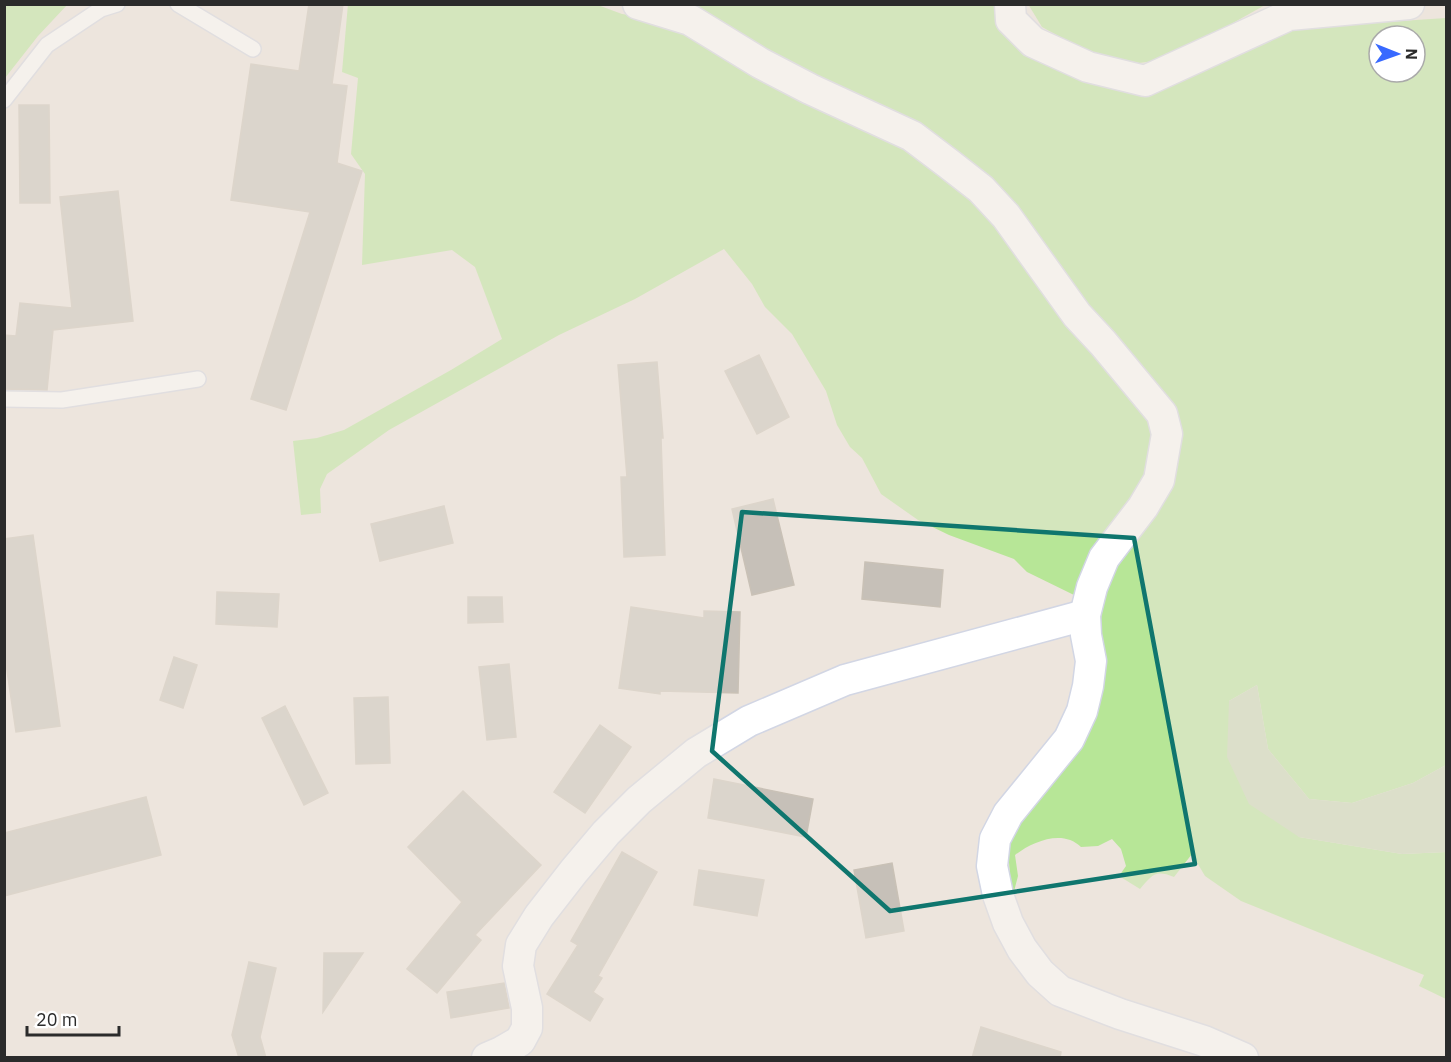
<svg xmlns="http://www.w3.org/2000/svg" width="1451" height="1062" font-family="'IBM Plex Sans',sans-serif">
<style>
.green{fill:#b7e697;fill-rule:evenodd}
.cemetery{fill:#c7d8b3}
.building{fill:#c6c0b8;stroke:#c9c1b6;stroke-width:1.5}
.lines{fill:none;stroke-linecap:round;stroke-linejoin:round}
.lane-casing{stroke:#d2d6e4;stroke-width:18}
.street-casing{stroke:#d2d6e4;stroke-width:33}
.lane{stroke:#fff;stroke-width:15}
.street{stroke:#fff;stroke-width:30}
.marked{fill:none;stroke:#0f766e;stroke-width:4.5;stroke-linejoin:round}
</style>
<rect width="100%" height="100%" fill="#ede5dd"/>
<g class="green">
<polygon points="5,4 67,5 38,36 5,78"/>
<polygon points="348,4 595,4 622,14 656,19 909,150 969,196 992,219 1158,433 1147,484 1085,568 1074,595 1027,572 1014,559 949,535 918,520 881,494 862,458 850,447 837,425 826,391 792,334 765,307 752,284 724,249 635,299 559,335 389,430 327,474 320,489 321,513 301,515 293,441 317,438 344,430 451,370 502,339 475,267 452,250 362,265 365,174 351,154 358,78 342,72"/>
<polygon points="1028,4 1265,5 1169,59 1139,63 1111,58 1082,49 1042,27"/>
<path d="M676,5H997L1147,94L1295,28L1446,18V765L1413,783L1352,803L1309,799L1268,749L1257,685L1229,701L1299,837L1402,854L1446,852V999L1419,986L1424,975L1241,901L1205,876L1192,854L1174,877C1155,869 1152,875 1140,889L1119,876L1126,866L1121,849L1112,839L1098,846L1081,847C1063,829 1033,841 1015,855L1018,876L1012,899L1008,850L1016,826L1062,768L1091,614L1173,441L1012,212ZM1379,36H1415V72H1379Z"/>
</g>
<polygon class="cemetery" points="1257,685 1268,749 1309,799 1352,803 1413,783 1446,765 1446,852 1402,854 1299,837 1249,804 1227,757 1229,701"/>
<g class="building">
<polygon points="309,4 343,4 332,84 347,86 337,163 362,171 286,410 251,399 310,212 231,200 251,64 299,71"/>
<polygon points="19,105 49,105 50,203 20,203"/>
<polygon points="118,191 133,321 53,330 47,390 4,389 4,335 16,336 20,303 72,308 60,197"/>
<polygon points="759,355 789,417 757,434 725,371"/>
<polygon points="657,362 663,438 661,438 665,555 624,557 621,477 627,477 618,365"/>
<polygon points="773,499 794,585 752,595 732,509"/>
<polygon points="444,506 453,543 380,561 371,524"/>
<polygon points="33,535 60,726 16,732 4,650 4,539"/>
<polygon points="865,562 943,570 940,607 862,599"/>
<polygon points="217,592 279,594 277,627 216,624"/>
<polygon points="468,597 502,597 503,622 468,623"/>
<polygon points="631,607 704,618 704,611 740,612 738,693 660,691 660,694 619,688"/>
<polygon points="174,657 197,665 183,708 160,700"/>
<polygon points="509,664 516,737 487,740 479,667"/>
<polygon points="388,697 390,763 356,764 354,698"/>
<polygon points="285,706 328,793 304,805 262,718"/>
<polygon points="600,725 631,747 585,813 554,792"/>
<polygon points="714,779 813,799 806,837 708,818"/>
<polygon points="463,791 541,865 475,935 481,940 437,993 407,969 462,902 408,847"/>
<polygon points="146,797 161,855 4,896 4,833"/>
<polygon points="622,852 657,872 598,976 602,978 593,992 603,999 590,1021 547,994 578,945 571,941"/>
<polygon points="892,863 904,931 866,938 854,870"/>
<polygon points="699,870 764,880 757,916 694,905"/>
<polygon points="324,953 363,953 323,1012"/>
<polygon points="249,962 276,968 260,1037 266,1058 239,1058 232,1035"/>
<polygon points="504,983 509,1008 451,1018 447,992"/>
<polygon points="981,1027 1061,1052 1060,1058 972,1058"/>
</g>
<g class="lines">
<defs>
<g id="lane">
<polyline points="178,4 253,49"/>
<polyline points="4,100 47,45 101,9 117,4"/>
<polyline points="4,399 62,400 198,379"/>
</g>
<g id="street">
<polyline points="638,4 690,20 760,63 810,89 912,136 949,164 981,189 1006,216 1077,315 1103,343 1162,414 1167,434 1159,480 1143,507 1104,558 1092,587 1085,615 1086,635 1091,661 1088,686 1082,711 1069,739 1008,814 995,839 992,866 998,895 1008,923 1022,949 1040,973 1060,991 1120,1014 1204,1041 1243,1058"/>
<polyline points="1010,4 1011,20 1033,42 1088,67 1145,81 1289,15 1409,4"/>
<polyline points="487,1058 501,1052 520,1041 527,1028 527,1008 518,966 521,945 539,916 574,871 606,833 639,800 696,753 749,721 845,680 1085,615"/>
</g>
</defs>
<use href="#lane" class="lane-casing"/>
<use href="#street" class="street-casing"/>
<use href="#lane" class="lane"/>
<use href="#street" class="street"/>
</g>
<path d="M0 0H1451V1062H0ZM742,512L1134,538L1195,864L890,911L712,751Z" fill="#ede5dd" fill-opacity=".55" fill-rule="evenodd"/>
<path class="marked" d="M742,512L1134,538L1195,864L890,911L712,751Z"/>
<rect width="1451" height="1062" fill="none" stroke="#2b2b2b" stroke-width="12"/>
<g transform="translate(1397 54) rotate(91)"><circle r="28" fill="#ffffff" stroke="#aaaaaa" stroke-width="1.5"/>
<path d="M0-4.5L10 22L0 15L-10 22Z" fill="#3869ff"/>
<text y="-9" font-size="16" font-weight="bold" text-anchor="middle" fill="#2b2b2b">N</text>
</g>
<path d="M27 1026v9h92v-9" fill="none" stroke="#2b2b2b" stroke-width="3"/>
<text x="36" y="1026" font-size="18" fill="#2b2b2b" stroke="#ffffff" stroke-width="4.5" paint-order="stroke">20 m</text>
</svg>
